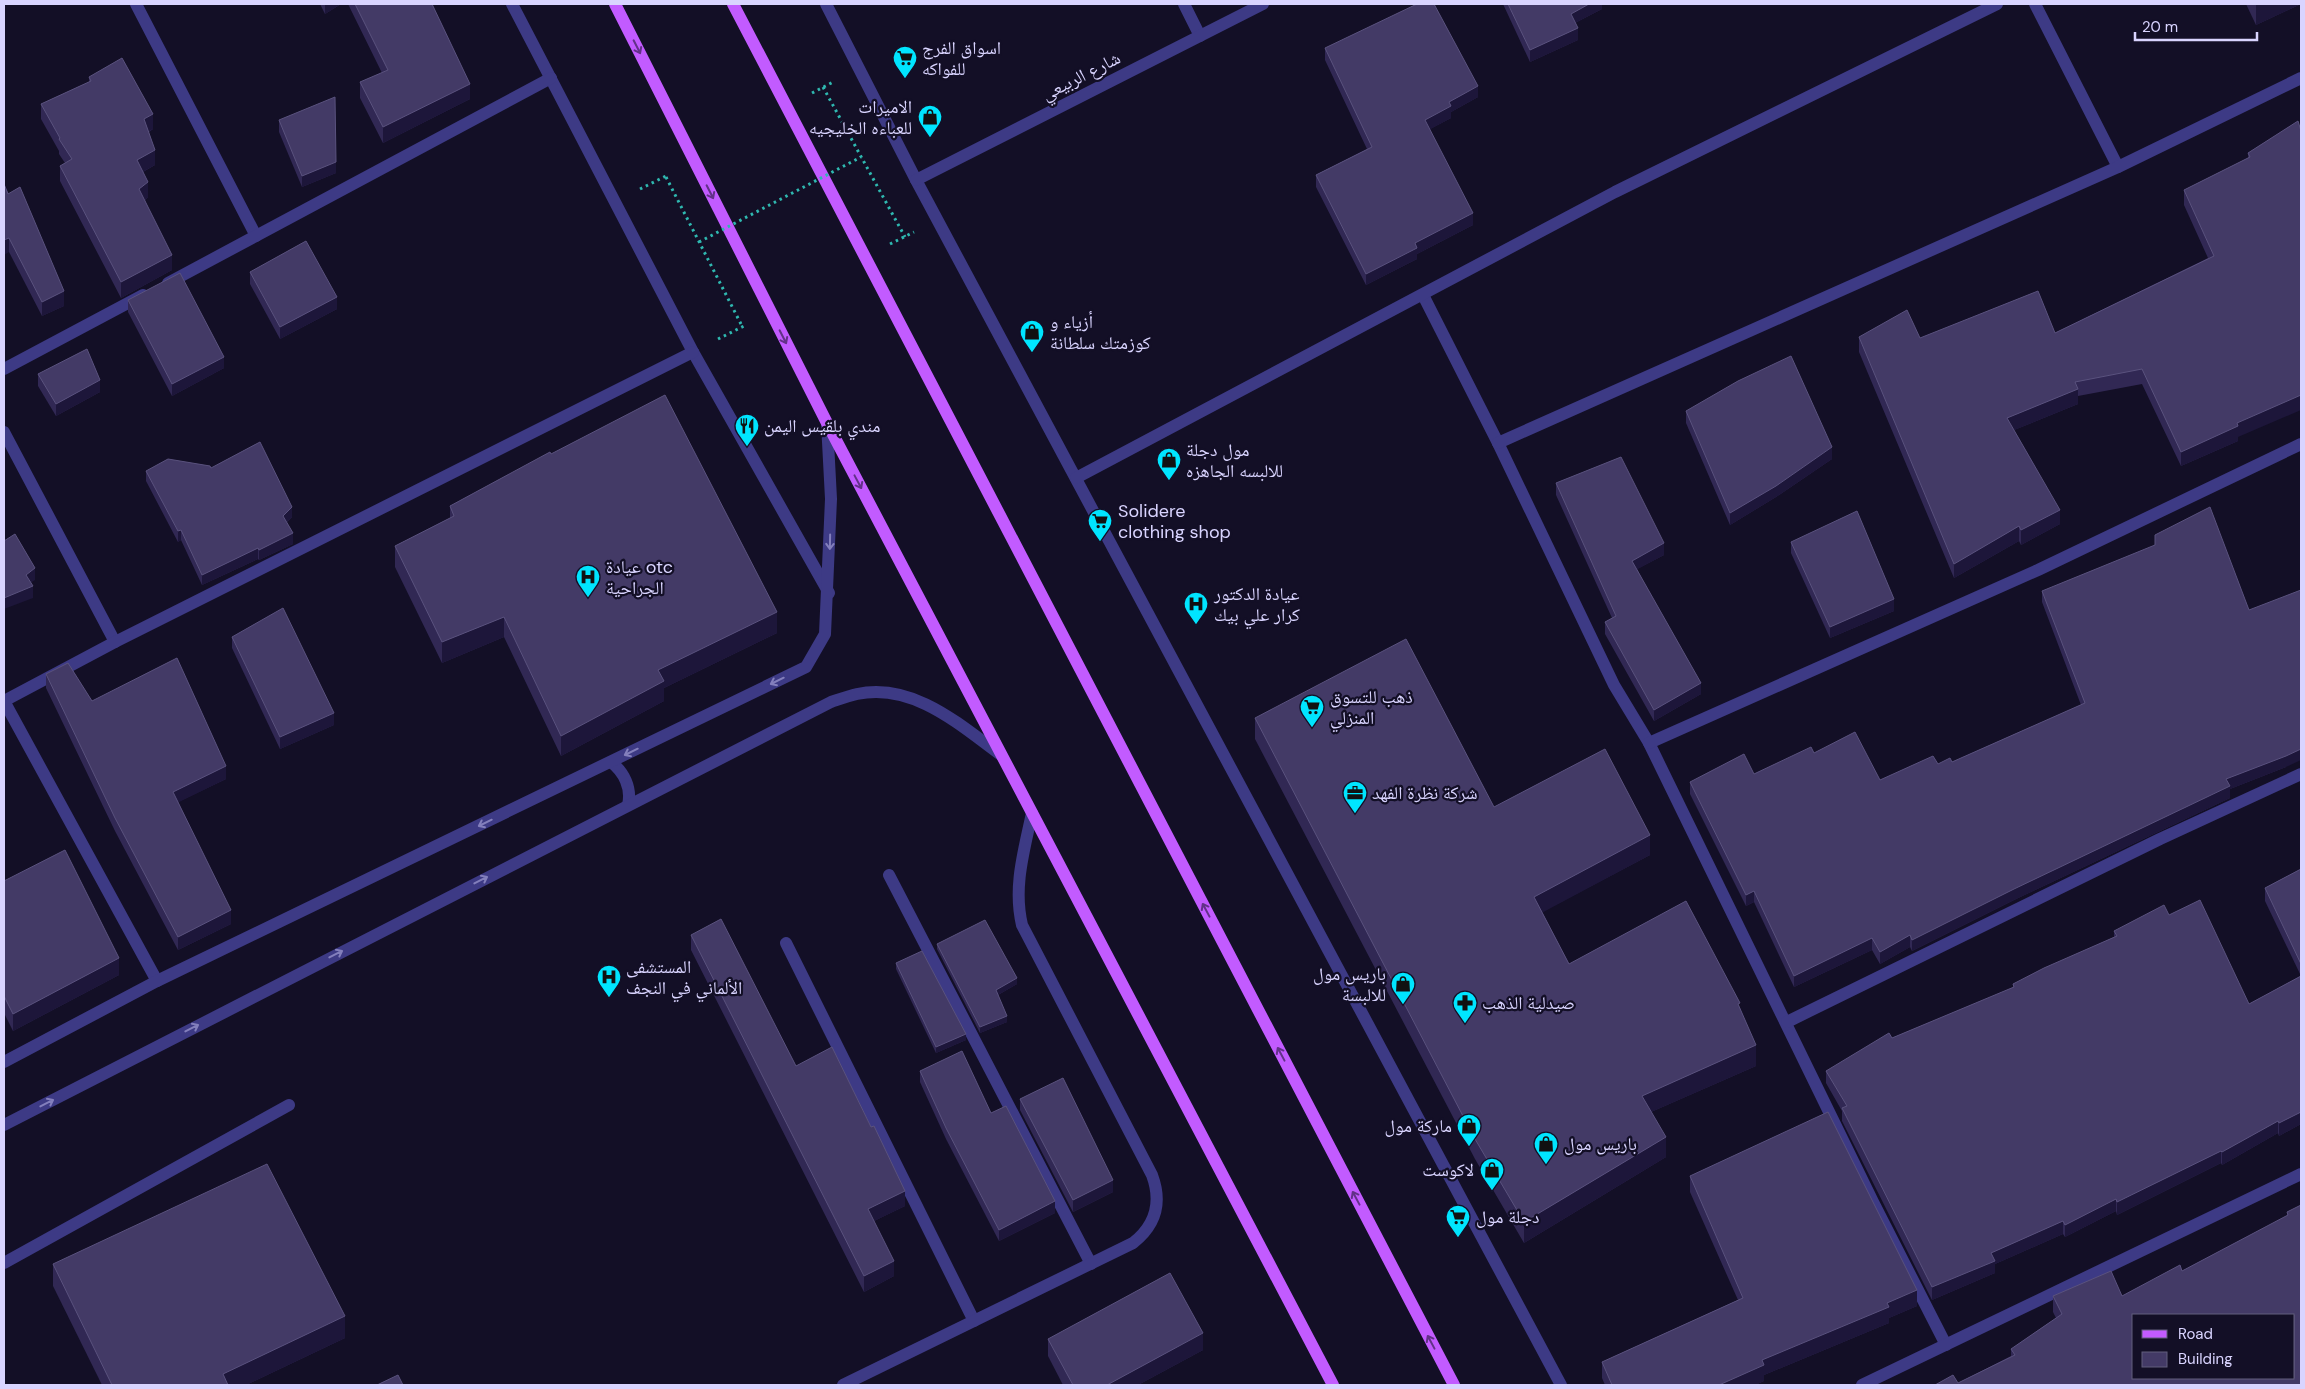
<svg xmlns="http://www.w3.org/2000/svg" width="2305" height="1389" font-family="'DM Sans','Noto Naskh Arabic',sans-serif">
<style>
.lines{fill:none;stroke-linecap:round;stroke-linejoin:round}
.path{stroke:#2fb8b0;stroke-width:3;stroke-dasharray:2.5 4;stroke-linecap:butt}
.minor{stroke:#3d3a85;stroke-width:12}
.major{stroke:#c25bff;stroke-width:12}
.path-bridge{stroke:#2fb8b0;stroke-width:3;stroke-dasharray:2.5 4;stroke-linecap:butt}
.wall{fill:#312854}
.shaded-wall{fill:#1d163a}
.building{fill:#433a66;stroke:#5a527e;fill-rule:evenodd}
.oneway{stroke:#623188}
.oneway2{stroke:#837fbc}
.labels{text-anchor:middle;stroke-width:4.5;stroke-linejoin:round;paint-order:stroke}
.poi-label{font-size:18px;fill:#d9d4ff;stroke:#130f26;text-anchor:start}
.street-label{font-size:18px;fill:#d9d4ff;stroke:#130f26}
</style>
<rect width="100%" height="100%" fill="#130f26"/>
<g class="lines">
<g class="path">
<polyline points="823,87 905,237"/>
<polyline points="812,93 835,81"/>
<polyline points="666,177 742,326"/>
<polyline points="640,189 666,176"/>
<polyline points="890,244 914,232"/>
<polyline points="718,339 744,326"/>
</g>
<g class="minor">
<polyline points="136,4 256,236"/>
<polyline points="512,4 693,352 829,593"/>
<polyline points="826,4 916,180 1561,1385"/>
<polyline points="1184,4 1200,36"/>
<polyline points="2035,4 2118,167"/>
<polyline points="916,180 1263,4"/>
<polyline points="168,283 551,78"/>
<polyline points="1423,295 1498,443 1614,685 1649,743 1873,1202 1946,1345"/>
<polyline points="4,369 143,295"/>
<polyline points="4,432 115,642"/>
<polyline points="1498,443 2118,167 2301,78"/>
<polyline points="1076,478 1615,192 1997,4"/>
<polyline points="4,701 115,642 693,352"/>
<polyline points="4,701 157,981"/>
<polyline points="1649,743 2038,570 2301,444"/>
<path d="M611,762C624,772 632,788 628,805"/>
<polyline points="889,875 1091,1264"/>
<polyline points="786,943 974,1321"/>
<polyline points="1787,1022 2160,839 2301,774"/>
<polyline points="4,1062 157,981 806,667 825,634 831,499 827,423"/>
<path d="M4,1125L831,702C840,699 848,696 857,694C913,682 960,725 1001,755"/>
<polyline points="4,1263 289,1105"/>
<path d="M843,1385L1133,1243C1156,1225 1162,1202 1152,1175L1022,925C1013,887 1024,851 1032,813"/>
<polyline points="1862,1385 2301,1174"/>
</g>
<g class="major">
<polyline points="615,4 827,423 1333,1385"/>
<polyline points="733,4 1454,1385"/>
</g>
<polyline class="path-bridge" points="699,242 861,157"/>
</g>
<g class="wall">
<polygon points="320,4 341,4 325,14"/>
<polygon points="348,4 432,4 470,99 383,143 360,98 360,82 382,73"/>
<polygon points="1503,4 1602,4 1602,9 1575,23 1578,40 1530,62"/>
<polygon points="2246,4 2301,4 2256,25"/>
<polygon points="1325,48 1478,97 1451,112 1451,118 1430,129 1473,225 1417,254 1417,259 1366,285 1316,187 1316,175 1367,149 1325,60"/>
<polygon points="89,77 153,129 149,132 155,165 143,172 148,197 145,200 172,270 121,298 60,181 60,166 65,163 59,154 59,151 41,119 41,104 89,82"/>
<polygon points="279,120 336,173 302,187 279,132"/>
<polygon points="2298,121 2238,437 2238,441 2181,466 2142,384 2078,396 2078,404 2014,430 2060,524 2021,545 2019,541 1954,578 1859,352 1859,337 1920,338 2055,333 2208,258 2184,205 2184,190 2248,158 2248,153"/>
<polygon points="4,184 64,306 42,316 9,252"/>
<polygon points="250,272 337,309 280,339 250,284"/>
<polygon points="128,300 224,368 172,396 128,312"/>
<polygon points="38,374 100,392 56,416 38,386"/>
<polygon points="1686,411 1832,459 1776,497 1730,525 1686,423"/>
<polygon points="551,454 777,633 664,688 664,701 561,756 504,637 442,663 395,567 395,546 450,518 450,506"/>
<polygon points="211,468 292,517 287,522 293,544 259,560 258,559 202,585 181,540 178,542 146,481 146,471"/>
<polygon points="1556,483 1664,555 1637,569 1701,694 1654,721 1605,634 1605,622 1612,618 1556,495"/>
<polygon points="1791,542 1894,611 1830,638 1791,553"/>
<polygon points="2042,591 2286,767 2230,789 2230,798 2014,900 1912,951 1910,947 1880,964 1872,950 1794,987 1754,902 1746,906 1690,794 1690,782 1754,774 1814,753 1880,780 1938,764 1952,762 2081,705 2042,602"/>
<polygon points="232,637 334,725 280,749 232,648"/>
<polygon points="46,674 226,779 178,802 231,924 178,950 115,831 46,688"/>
<polygon points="1255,718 1494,807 1650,855 1542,912 1569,964 1740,1008 1756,1066 1651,1112 1666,1157 1524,1243 1475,1159 1255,739"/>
<polygon points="2301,869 2301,976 2265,901 2265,888"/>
<polygon points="4,881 119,975 13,1031 4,1013"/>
<polygon points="2169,915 2249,1004 2301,976 2301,1124 2279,1136 2278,1133 2222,1165 2221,1163 2117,1215 2116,1211 2065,1237 2063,1234 1995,1264 1995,1273 1932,1300 1842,1121 1842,1111 1826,1083 1826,1071 1892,1038 2013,988 2013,984 2114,937 2114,931"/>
<polygon points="691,935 796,1066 905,1206 874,1221 894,1276 864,1292 691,950"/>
<polygon points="937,944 1017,984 998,995 1007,1022 980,1033 937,949"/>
<polygon points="896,963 966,1040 936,1053 896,969"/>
<polygon points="920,1071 991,1113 1055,1213 999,1241 946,1139 920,1082"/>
<polygon points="1020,1099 1113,1192 1073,1212 1020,1110"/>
<polygon points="1690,1176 1917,1306 1889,1318 1889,1323 1764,1375 1764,1381 1755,1385 1605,1385 1602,1378 1602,1362 1738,1300 1690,1192"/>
<polygon points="2301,1205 2301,1385 1958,1383 2011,1356 2011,1349 2056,1318 2053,1312 2053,1296 2122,1296 2182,1271 2287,1216 2287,1212"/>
<polygon points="53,1264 345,1338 246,1385 102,1385 53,1286"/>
<polygon points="1048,1339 1203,1350 1138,1385 1063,1385 1048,1356"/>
</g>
<g class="shaded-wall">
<polygon points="325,4 341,4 325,14"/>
<polygon points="1589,4 1602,4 1602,9 1571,25 1571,14"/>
<polygon points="2256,4 2301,4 2256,25"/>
<polygon points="1578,28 1578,40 1530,62 1530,50"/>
<polygon points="470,84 470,99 383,143 383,127"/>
<polygon points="1478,86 1478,97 1451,112 1451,118 1425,132 1425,120 1449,102"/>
<polygon points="153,114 153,129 144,134 144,119"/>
<polygon points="155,150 155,165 137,175 137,160"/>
<polygon points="336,162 336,173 302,187 302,176"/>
<polygon points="148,182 148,197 139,205 139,189"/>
<polygon points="1473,213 1473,225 1417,254 1417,259 1366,285 1366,274 1415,243"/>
<polygon points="9,238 9,252 4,255 4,240"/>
<polygon points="172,255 172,270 121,298 121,282"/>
<polygon points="64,291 64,306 42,316 42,302"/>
<polygon points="337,297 337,309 280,339 280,327"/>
<polygon points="224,357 224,368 172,396 172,384"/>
<polygon points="100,380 100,392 56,416 56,404"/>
<polygon points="2078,389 2078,404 2007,433 2007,418"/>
<polygon points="2301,395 2301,410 2238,437 2238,441 2181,466 2181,452 2237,423"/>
<polygon points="1832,447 1832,459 1776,497 1730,525 1730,513"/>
<polygon points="292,507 292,517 283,526 283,516"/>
<polygon points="2060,510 2060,524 2021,545 2021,530"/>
<polygon points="2019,526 2019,541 1954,578 1954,564"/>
<polygon points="181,530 181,540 178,542 178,531"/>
<polygon points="293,533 293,544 259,560 259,550"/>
<polygon points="1664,543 1664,555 1632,572 1632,561"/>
<polygon points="258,548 258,559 202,585 202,575"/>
<polygon points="35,568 35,580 26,586 26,575"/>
<polygon points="33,586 33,598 4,609 4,598"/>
<polygon points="1894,599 1894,611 1830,638 1830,627"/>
<polygon points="777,612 777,633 664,688 664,701 561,756 561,736 658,670"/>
<polygon points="504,617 504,637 442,663 442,642"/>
<polygon points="1701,683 1701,694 1654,721 1654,710"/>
<polygon points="334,713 334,725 280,749 280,737"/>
<polygon points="2301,749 2301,760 2286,767 2230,789 2230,798 2014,900 1912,951 1912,940 2226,779"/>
<polygon points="226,766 226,779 173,805 173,792"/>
<polygon points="1650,835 1650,855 1534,917 1534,897"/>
<polygon points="1754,891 1754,902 1746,906 1746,895"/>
<polygon points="231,910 231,924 178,950 178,937"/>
<polygon points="1910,935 1910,947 1880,964 1880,952"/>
<polygon points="1872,938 1872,950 1794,987 1794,976"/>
<polygon points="119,958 119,975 13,1031 13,1014"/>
<polygon points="1017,978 1017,984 996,996 996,990"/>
<polygon points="1007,1016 1007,1022 980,1033 980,1027"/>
<polygon points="966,1034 966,1040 936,1053 936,1047"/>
<polygon points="1756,1045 1756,1066 1642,1116 1642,1096"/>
<polygon points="2301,1112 2301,1124 2279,1136 2279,1123"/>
<polygon points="2278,1121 2278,1133 2222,1165 2222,1152"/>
<polygon points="1666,1137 1666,1157 1524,1243 1524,1222"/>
<polygon points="2221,1151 2221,1163 2117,1215 2117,1202"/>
<polygon points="1113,1180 1113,1192 1073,1212 1073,1200"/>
<polygon points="905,1191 905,1206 868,1224 868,1209"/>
<polygon points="2116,1199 2116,1211 2065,1237 2065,1225"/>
<polygon points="1055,1201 1055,1213 999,1241 999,1230"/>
<polygon points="2063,1221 2063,1234 1995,1264 1995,1273 1932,1300 1932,1287 1991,1253"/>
<polygon points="894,1261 894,1276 864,1292 864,1276"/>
<polygon points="1917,1290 1917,1306 1889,1318 1889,1323 1764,1375 1764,1381 1755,1385 1719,1385 1762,1360 1887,1303"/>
<polygon points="345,1316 345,1338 246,1385 223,1385 223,1374"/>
<polygon points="1203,1333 1203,1350 1138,1385 1107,1385"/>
</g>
<g class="building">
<polygon points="355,4 432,4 470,84 383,127 360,82 388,70"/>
<polygon points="1417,4 1434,4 1478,86 1449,102 1451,106 1425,120 1473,213 1415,243 1417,248 1366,274 1316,175 1372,147 1325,48"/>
<polygon points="1508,4 1589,4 1571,14 1578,28 1530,50"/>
<polygon points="122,58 153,114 144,119 155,150 137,160 148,182 139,189 172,255 121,282 60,166 72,159 59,139 60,138 41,104 91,81 89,77"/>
<polygon points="335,97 336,162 302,176 279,120"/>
<polygon points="2298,121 2301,131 2301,395 2237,423 2238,426 2181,452 2142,369 2075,382 2078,389 2007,418 2060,510 2021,530 2019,526 1954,564 1859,337 1907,310 1920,338 2038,291 2055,333 2214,256 2184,190 2250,157 2248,153"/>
<polygon points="4,184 8,194 20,187 64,291 42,302 9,238 4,240"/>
<polygon points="306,241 337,297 280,327 250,272"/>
<polygon points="180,273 224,357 172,384 128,300"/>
<polygon points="87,349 100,380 56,404 38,374"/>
<polygon points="1791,356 1832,447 1776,486 1730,513 1686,411 1738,381"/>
<polygon points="665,395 777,612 658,670 664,681 561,736 504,617 442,642 395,546 454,516 450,506 550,452 551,454"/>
<polygon points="260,442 292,507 283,516 293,533 259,550 258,548 202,575 181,530 178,531 146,471 168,459 210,466 211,468"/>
<polygon points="1621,457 1664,543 1632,561 1701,683 1654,710 1605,622 1616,616 1556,483"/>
<polygon points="2210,507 2249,610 2301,590 2301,749 2286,756 2226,779 2230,786 2014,889 1912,940 1910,935 1880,952 1872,938 1794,976 1754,891 1746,895 1690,782 1744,754 1754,774 1811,747 1814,753 1855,732 1880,780 1933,756 1938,764 1950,758 1952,762 2085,703 2042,591 2155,545 2155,535"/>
<polygon points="1857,511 1894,599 1830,627 1791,542"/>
<polygon points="15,534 35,568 26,575 33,586 4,598 4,541"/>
<polygon points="283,608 334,713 280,737 232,637"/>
<polygon points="1406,639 1494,807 1605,749 1650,835 1534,897 1569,964 1686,901 1740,1003 1738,1004 1756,1045 1642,1096 1666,1137 1524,1222 1475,1139 1255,718"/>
<polygon points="177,658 226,766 173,792 231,910 178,937 115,818 46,674 68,663 92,701"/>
<polygon points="65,850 119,958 13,1014 4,996 4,881"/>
<polygon points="2301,869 2301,964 2265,888"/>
<polygon points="2200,900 2249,1004 2301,976 2301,1112 2279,1123 2278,1121 2222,1152 2221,1151 2117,1202 2116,1199 2065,1225 2063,1221 1991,1253 1995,1261 1932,1287 1842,1108 1847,1106 1826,1071 1889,1033 1892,1038 2014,987 2013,984 2044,968 2117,936 2114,931 2164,905 2169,915"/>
<polygon points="721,919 796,1066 832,1047 871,1127 874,1126 905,1191 868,1209 894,1261 864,1276 691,935"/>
<polygon points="985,920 1017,978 996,990 1007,1016 980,1027 937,944"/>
<polygon points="922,951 966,1034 936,1047 896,963"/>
<polygon points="962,1051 991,1113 1006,1106 1055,1201 999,1230 946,1128 920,1071"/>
<polygon points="1063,1078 1113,1180 1073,1200 1020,1099"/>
<polygon points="1828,1112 1917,1290 1887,1303 1889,1307 1762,1360 1764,1365 1719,1385 1612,1385 1602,1362 1743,1298 1690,1176"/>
<polygon points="267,1164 345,1316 223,1374 228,1385 112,1385 53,1264"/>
<path d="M2301,1205V1385H1935L1953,1375L1958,1383L2015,1355L2011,1349L2062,1314L2053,1296L2111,1271L2122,1296L2180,1265L2182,1271L2288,1215L2287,1212ZM2134,1315H2294V1378H2134Z"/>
<polygon points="1170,1273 1203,1333 1107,1385 1073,1385 1048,1339"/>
<polygon points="398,1375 403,1385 377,1385"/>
</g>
<defs><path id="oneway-shaft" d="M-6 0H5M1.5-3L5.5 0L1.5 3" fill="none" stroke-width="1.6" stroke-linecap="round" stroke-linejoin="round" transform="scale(1.25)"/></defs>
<g class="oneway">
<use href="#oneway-shaft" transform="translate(637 47) rotate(63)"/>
<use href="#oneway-shaft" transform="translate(710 192) rotate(63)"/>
<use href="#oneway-shaft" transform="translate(783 337) rotate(63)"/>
<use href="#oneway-shaft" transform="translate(858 482) rotate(62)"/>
<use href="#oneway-shaft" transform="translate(1206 910) rotate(-118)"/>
<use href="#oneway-shaft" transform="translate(1281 1054) rotate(-118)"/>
<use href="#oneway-shaft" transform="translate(1356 1198) rotate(-118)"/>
<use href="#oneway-shaft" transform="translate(1431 1342) rotate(-118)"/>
</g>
<g class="oneway2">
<use href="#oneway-shaft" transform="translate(830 542) rotate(91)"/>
<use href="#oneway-shaft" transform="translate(777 681) rotate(154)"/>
<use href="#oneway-shaft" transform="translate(631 752) rotate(154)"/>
<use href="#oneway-shaft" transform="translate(485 823) rotate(154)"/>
<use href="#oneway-shaft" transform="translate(481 880) rotate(-27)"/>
<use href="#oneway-shaft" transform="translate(336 954) rotate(-27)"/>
<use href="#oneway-shaft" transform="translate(192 1028) rotate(-27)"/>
<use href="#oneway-shaft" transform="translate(47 1103) rotate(-27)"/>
</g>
<defs>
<symbol id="supermarket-pin" viewBox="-11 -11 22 30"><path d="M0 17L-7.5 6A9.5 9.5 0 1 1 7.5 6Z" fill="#00e5ff" stroke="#130f26"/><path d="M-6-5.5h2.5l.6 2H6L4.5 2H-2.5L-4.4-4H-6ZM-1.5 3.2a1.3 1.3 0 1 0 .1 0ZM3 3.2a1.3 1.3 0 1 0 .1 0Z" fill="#111"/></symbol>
<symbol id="shop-pin" viewBox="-11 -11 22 30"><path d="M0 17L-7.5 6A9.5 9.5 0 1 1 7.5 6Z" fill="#00e5ff" stroke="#130f26"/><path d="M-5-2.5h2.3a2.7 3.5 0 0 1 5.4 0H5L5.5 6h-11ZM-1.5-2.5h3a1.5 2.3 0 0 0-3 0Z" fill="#111"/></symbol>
<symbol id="restaurant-pin" viewBox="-11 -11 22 30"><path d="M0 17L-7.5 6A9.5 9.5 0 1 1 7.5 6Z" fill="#00e5ff" stroke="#130f26"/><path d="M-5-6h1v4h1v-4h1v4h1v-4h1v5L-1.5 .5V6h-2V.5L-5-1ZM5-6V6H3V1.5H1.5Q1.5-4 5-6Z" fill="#111"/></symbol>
<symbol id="hospital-pin" viewBox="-11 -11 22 30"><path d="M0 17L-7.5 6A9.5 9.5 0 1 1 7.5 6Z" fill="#00e5ff" stroke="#130f26"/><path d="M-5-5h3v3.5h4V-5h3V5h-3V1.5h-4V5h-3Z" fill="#111"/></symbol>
<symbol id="office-pin" viewBox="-11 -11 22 30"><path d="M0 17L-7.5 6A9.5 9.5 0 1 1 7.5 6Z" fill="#00e5ff" stroke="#130f26"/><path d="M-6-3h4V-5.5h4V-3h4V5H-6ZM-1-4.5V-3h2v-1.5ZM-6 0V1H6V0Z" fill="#111"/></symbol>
<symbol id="pharmacy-pin" viewBox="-11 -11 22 30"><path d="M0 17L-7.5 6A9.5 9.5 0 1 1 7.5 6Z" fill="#00e5ff" stroke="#130f26"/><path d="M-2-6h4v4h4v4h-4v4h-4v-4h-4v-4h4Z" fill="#111"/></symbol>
</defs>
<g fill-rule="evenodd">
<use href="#supermarket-pin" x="891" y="44" width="28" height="38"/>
<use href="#shop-pin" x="916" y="103" width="28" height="38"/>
<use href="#shop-pin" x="1018" y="318" width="28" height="38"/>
<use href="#restaurant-pin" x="733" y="412" width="28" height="38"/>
<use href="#shop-pin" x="1155" y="446" width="28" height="38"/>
<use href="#supermarket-pin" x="1086" y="507" width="28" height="38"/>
<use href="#hospital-pin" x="574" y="563" width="28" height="38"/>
<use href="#hospital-pin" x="1182" y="590" width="28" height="38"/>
<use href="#supermarket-pin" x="1298" y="693" width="28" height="38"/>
<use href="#office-pin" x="1341" y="779" width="28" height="38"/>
<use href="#hospital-pin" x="595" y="963" width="28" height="38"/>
<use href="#shop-pin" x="1389" y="970" width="28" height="38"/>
<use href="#pharmacy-pin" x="1451" y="989" width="28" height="38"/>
<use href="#shop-pin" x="1455" y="1112" width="28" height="38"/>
<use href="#shop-pin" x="1532" y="1130" width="28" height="38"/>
<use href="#shop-pin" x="1478" y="1156" width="28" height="38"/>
<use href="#supermarket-pin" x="1444" y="1203" width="28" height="38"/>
</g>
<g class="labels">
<g class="poi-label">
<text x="922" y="54">اسواق الفرج<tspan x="922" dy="21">للفواكه</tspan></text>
<text x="912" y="113" text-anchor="end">الاميرات<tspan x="912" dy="21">للعباءه الخليجيه</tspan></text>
<text x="1050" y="328">أزياء و<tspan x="1050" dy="21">كوزمتك سلطانة</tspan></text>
<text x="764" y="432">مندي بلقيس اليمن</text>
<text x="1186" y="456">مول دجلة<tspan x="1186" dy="21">للالبسه الجاهزه</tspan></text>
<text x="1118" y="517">Solidere<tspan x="1118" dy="21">clothing shop</tspan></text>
<text x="606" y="573">عيادة otc<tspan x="606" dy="21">الجراحية</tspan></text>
<text x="1214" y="600">عيادة الدكتور<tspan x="1214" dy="21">كرار علي بيك</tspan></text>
<text x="1330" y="703">ذهب للتسوق<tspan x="1330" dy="21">المنزلي</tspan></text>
<text x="1372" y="799">شركة نظرة الفهد</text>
<text x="626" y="973">المستشفى<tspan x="626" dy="21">الألماني في النجف</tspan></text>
<text x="1386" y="980" text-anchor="end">باريس مول<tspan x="1386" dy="21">للالبسة</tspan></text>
<text x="1482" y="1009">صيدلية الذهب</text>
<text x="1452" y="1132" text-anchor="end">ماركة مول</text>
<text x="1564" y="1150">باريس مول</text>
<text x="1474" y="1176" text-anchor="end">لاكوست</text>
<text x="1476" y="1223">دجلة مول</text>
</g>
<g class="street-label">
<text transform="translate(1081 76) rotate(-27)" y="6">شارع الربيعي</text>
</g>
</g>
<rect width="2305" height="1389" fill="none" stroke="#d9d4ff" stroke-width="10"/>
<rect x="2132" y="1314" width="162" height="65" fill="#130f26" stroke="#625e7d"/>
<rect x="2142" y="1330" width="25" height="8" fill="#c25bff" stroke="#625e7d"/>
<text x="2178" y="1339" font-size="15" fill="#d9d4ff">Road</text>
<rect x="2142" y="1352" width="25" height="15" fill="#433a66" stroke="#625e7d"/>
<text x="2178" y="1364" font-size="15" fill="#d9d4ff">Building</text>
<path d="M2135 32v8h122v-8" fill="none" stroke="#d9d4ff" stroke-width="2.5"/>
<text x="2142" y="32" font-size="15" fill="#d9d4ff" stroke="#130f26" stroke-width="4" paint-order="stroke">20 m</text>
</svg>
